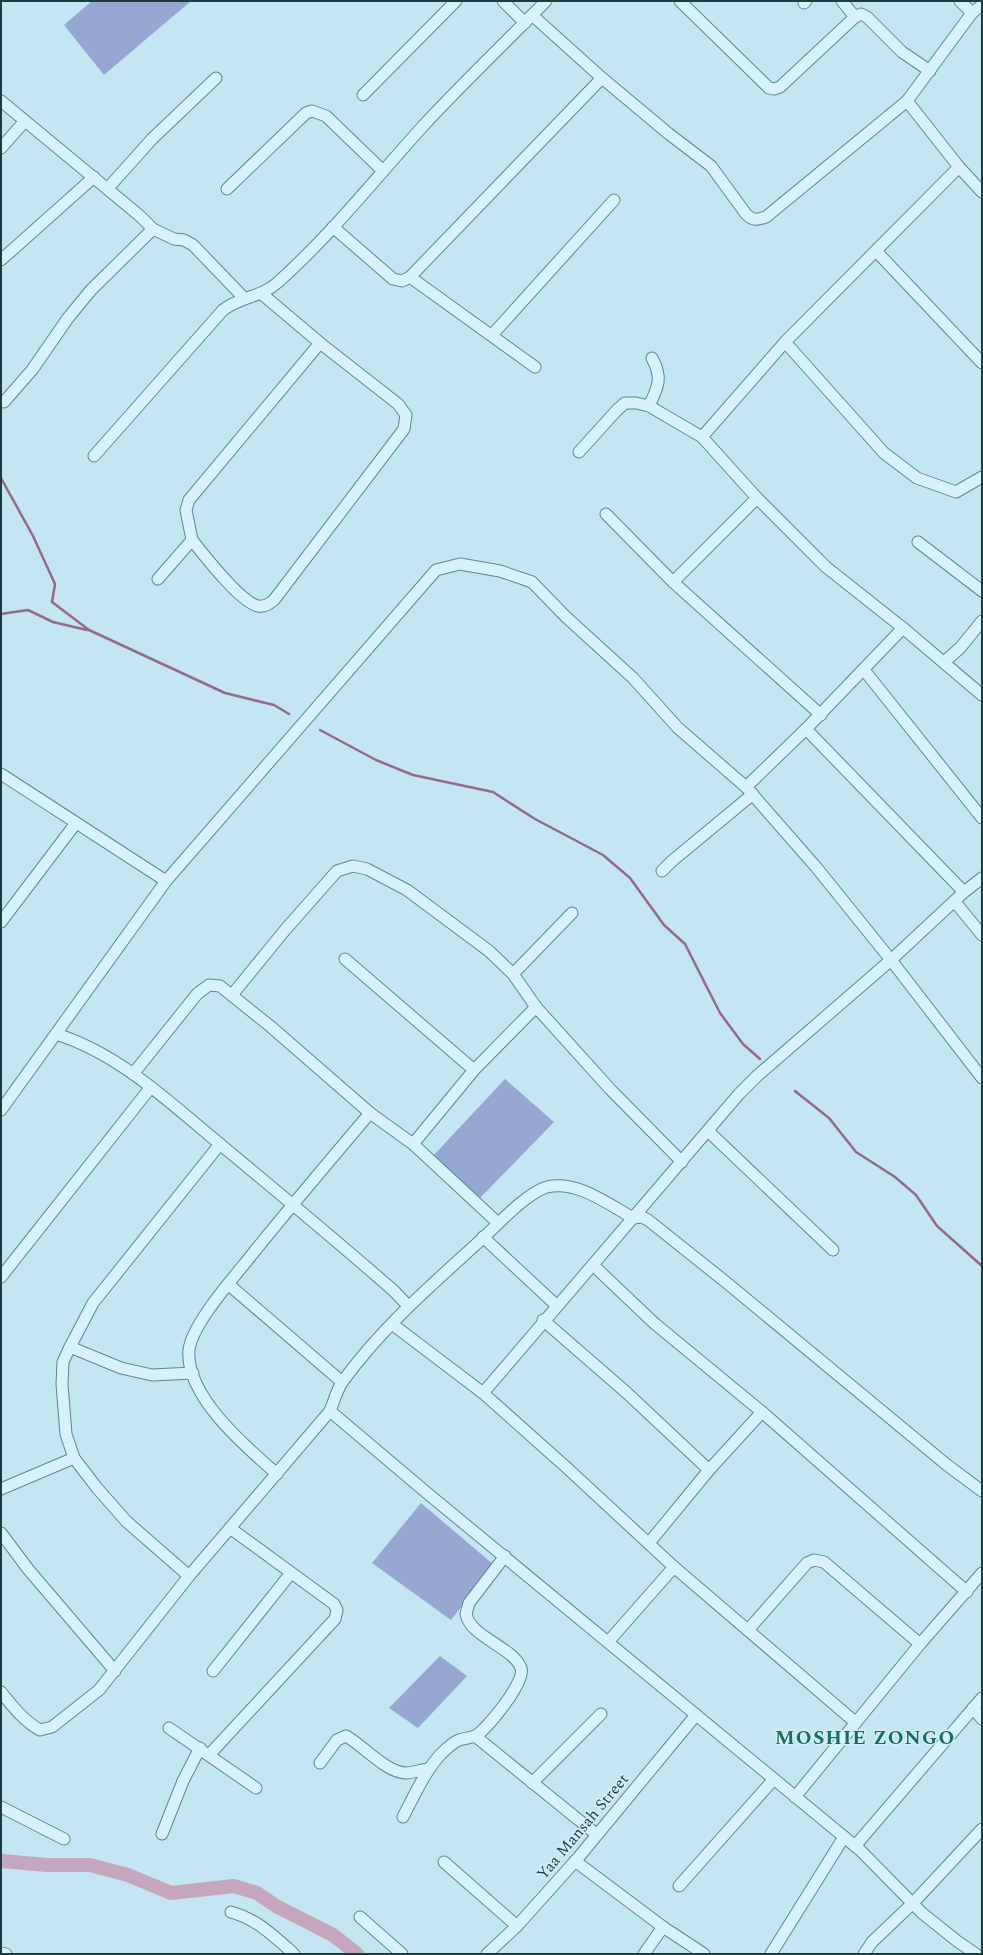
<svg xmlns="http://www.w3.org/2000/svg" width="983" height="1955" font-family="Spectral,serif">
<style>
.garden{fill:#96a8d2}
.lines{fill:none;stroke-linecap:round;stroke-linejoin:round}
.stream{stroke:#956b87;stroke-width:2.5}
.river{stroke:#c5a6bc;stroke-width:14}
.minor-casing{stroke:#58898f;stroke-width:13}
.minor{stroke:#d8f2fc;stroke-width:11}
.labels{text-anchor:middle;stroke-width:3;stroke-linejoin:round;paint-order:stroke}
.street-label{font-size:16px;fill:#1d3c3d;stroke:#d4eef9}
.district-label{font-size:20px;font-weight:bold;letter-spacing:1px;fill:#186e5c;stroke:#d4eef9}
</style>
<rect width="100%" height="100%" fill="#c4e5f2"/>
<g class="garden">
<polygon points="92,1 191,1 104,75 64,25"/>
<polygon points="505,1079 554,1122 480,1198 433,1156"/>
<polygon points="421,1503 494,1565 451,1620 372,1563"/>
<polygon points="440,1656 467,1676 418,1728 389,1708"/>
</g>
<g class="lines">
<g class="stream">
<polyline points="1,478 33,536 55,584 52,602 89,630 225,693 274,705 289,714"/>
<polyline points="1,614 28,610 53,622 87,630"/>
<polyline points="320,730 376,760 413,775 493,792 535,819 603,855 630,878 664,925 685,944 720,1013 743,1044 760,1059"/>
<polyline points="795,1091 829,1118 856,1152 895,1177 916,1195 937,1226 982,1266"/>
</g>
<polyline class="river" points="1,1861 47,1865 90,1865 128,1875 171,1893 234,1886 257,1893 276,1906 333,1935 357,1954"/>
<defs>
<g id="minor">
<polyline points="503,1 525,23"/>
<polyline points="680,1 769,88 774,89 780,87 855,17 861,14 867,17 902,52 930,71"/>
<polyline points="842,1 855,17"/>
<polyline points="960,1 972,13"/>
<polyline points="804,3 806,1"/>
<path d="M532,15L602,78L669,134L711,166L746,214C753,221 757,220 766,217L907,101L972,13L982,5"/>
<polyline points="363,95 456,1"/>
<polyline points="1,101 140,216 153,229 174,239 184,240 193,245 244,298"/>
<polyline points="907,101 959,167 982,192"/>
<polyline points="1,148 25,121"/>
<polyline points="108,188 152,139 216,78"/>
<polyline points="227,189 306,113 312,111 326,116 383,171"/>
<polyline points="333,227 393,279 402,281 410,277 602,78"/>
<polyline points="876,251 982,363"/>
<polyline points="1,260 94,177"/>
<polyline points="410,277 535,367"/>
<polyline points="492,335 614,200"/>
<polyline points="785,342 884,453 917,478 956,492 982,477"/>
<polyline points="4,402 32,370 68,318 91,290 153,229"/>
<path d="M649,406C658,387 663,378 652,358"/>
<polyline points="702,437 785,342 959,167"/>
<polyline points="579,452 617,410 625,403 636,403 649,406 702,437 757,498 826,567 903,628 982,695"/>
<path d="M94,456L223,310C241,296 260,298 277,283C330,236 375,179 423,126C463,83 505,43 546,1"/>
<polyline points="606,514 673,582 821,715"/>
<path d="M192,540C204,555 240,602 258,606C265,607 269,604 274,600L404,429L406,415L398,404L320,343L262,294"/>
<polyline points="918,542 982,591"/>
<polyline points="158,579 192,540 186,510 189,500 320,343"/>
<polyline points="673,582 757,498"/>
<polyline points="944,662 960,648 982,621"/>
<polyline points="864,670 982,818"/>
<polyline points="806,729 964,892"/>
<polyline points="1,774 166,881"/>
<polyline points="746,787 806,729 903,628"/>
<polyline points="662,871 672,861 753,794"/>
<polyline points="955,902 982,935"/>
<polyline points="1,922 76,823"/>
<polyline points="345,959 474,1070"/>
<polyline points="513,974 572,913"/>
<polyline points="232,995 285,930 337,871 353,866 367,869 407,890 489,951 513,974 536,1007 610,1089 682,1162"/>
<path d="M56,1034C120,1054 170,1103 221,1145C279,1193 337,1241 394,1291L408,1306"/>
<polyline points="133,1074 197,994 209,985 220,986 270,1026 370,1113 413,1144 498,1223"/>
<polyline points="1,1110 166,881 436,570 460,564 500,571 532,582 566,617 633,678 678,728 746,787 816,867 891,960 982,1078"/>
<polyline points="708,1131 833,1250"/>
<polyline points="413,1144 474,1070 536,1007"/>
<polyline points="483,1237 556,1305"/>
<polyline points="593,1265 654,1323 762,1412 967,1592"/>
<polyline points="1,1277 151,1087"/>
<polyline points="228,1284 342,1382"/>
<polyline points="543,1320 627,1393 709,1470"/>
<polyline points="392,1324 483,1393 566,1467 674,1567 855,1722"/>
<polyline points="70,1347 121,1368 152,1375 193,1373"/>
<polyline points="483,1393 739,1094 757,1076 891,960 964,892 982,878"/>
<polyline points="330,1411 427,1493 860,1850 922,1913 957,1941 976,1954"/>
<path d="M277,1474C246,1447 185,1396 189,1350C192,1323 237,1274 254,1252C292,1205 331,1159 370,1113"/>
<polyline points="1,1489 74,1458"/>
<polyline points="1,1533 28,1569 115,1671"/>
<polyline points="649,1543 709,1470 762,1412"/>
<polyline points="189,1576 126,1521 97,1488 74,1458 66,1434 62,1384 63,1362 70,1347 93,1303 220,1144"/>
<polyline points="748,1630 807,1563 814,1560 824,1562 920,1644"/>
<polyline points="608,1642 674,1567"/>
<polyline points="213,1671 291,1573"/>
<path d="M1,1692C13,1707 24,1721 40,1730L52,1727L99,1690L189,1576L330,1411C334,1401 337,1389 343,1381C383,1326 434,1283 483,1238C498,1224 528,1192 547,1187C577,1180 608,1204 633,1218L642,1217L648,1220L727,1283L947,1465L982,1491"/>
<polyline points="973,1708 982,1719"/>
<polyline points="169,1728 256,1788"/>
<polyline points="475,1736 596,1834"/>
<polyline points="209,1755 335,1619 337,1610 334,1604 230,1528"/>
<path d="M320,1763L337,1740L346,1736C364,1746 386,1773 407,1773C414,1772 422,1770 429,1769"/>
<polyline points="532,1783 601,1714"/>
<polyline points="795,1797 920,1644 982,1573"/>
<polyline points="1,1807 64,1839"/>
<path d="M403,1817C414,1796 424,1773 440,1755C445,1750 453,1742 459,1740C465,1738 472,1738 477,1735C488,1727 526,1682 521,1668C513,1647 470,1637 466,1614L469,1603L505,1556"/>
<polyline points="162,1834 183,1781 200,1748"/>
<polyline points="855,1846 982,1698"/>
<polyline points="575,1861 663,1927"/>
<polyline points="444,1862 517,1926"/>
<polyline points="679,1886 774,1779"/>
<path d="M231,1912C257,1919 275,1937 294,1954"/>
<polyline points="360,1917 402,1954"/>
<polyline points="1,1953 6,1954"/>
<polyline points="487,1954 517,1926 578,1858 696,1715"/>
<polyline points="644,1954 663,1927 704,1954"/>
<polyline points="771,1954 844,1837"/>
<polyline points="864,1954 872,1942 913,1903 982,1829"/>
</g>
</defs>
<use href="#minor" class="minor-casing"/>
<use href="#minor" class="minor"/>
</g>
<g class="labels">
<g class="street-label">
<text transform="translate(582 1826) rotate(-50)" y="6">Yaa Mansah Street</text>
</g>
<g class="district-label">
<text x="865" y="1744">MOSHIE ZONGO</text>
</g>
</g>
<rect width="983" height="1955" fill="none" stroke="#1d3c3d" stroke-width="4"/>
</svg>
